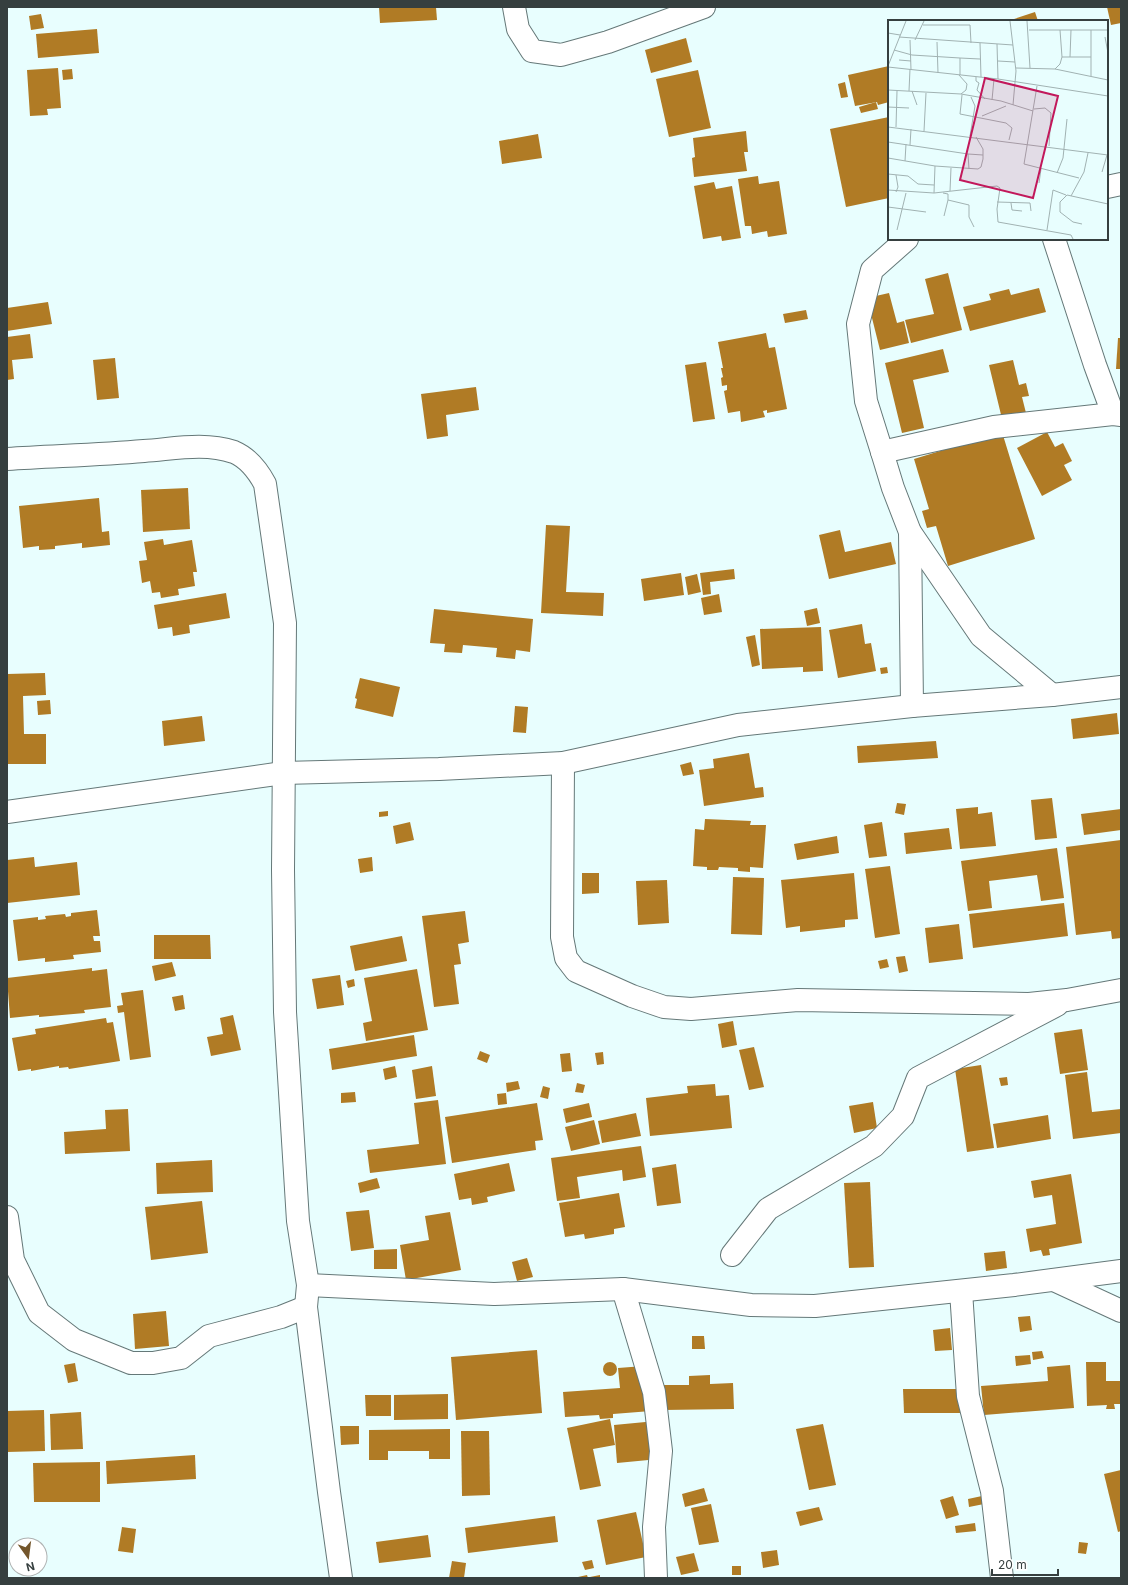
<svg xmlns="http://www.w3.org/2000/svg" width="1128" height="1585" font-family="Inter,sans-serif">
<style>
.building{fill:#b07b25}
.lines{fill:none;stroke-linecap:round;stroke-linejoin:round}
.minor-casing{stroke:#657878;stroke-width:24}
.minor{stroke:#fff;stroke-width:22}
.inset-road{fill:none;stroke:#a1b2b2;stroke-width:1}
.view{fill:#c2185b;fill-opacity:0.15;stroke:#c2185b;stroke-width:2}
.inset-edge{fill:none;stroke:#363f3f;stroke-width:2}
</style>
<rect width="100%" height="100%" fill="#e8fefe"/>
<g class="building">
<polygon points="379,7 436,7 437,20 380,23"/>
<polygon points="1107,7 1121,7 1121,23 1111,25"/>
<polygon points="1035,12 1038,21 1008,21"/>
<polygon points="41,14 44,28 31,30 29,16"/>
<polygon points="97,29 99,53 38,58 36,34"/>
<polygon points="686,38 692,62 651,73 645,50"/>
<polygon points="889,66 889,102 878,105 877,102 855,106 848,75"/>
<polygon points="58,68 61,108 47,109 48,115 30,116 27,70"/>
<polygon points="72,69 73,79 63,80 62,70"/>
<polygon points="698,70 711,128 669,137 656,79"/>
<polygon points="845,82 848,97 841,98 838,84"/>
<polygon points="876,102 878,109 861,113 859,107"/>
<polygon points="889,117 889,198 846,207 830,129"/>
<polygon points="746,131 748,152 744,152 747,171 694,177 692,158 695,157 693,138"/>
<polygon points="538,134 542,158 502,164 499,141"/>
<polygon points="758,176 759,184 779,181 787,234 768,237 767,231 752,234 751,226 745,226 738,179"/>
<polygon points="714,182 716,189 732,186 741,238 722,241 721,236 703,239 694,186"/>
<polygon points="948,273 962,330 911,343 905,320 934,314 925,279"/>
<polygon points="1039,288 1046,312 970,331 963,307 991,300 989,294 1009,289 1011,295"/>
<polygon points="889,293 897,323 904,321 909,343 880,350 867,298"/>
<polygon points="48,302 52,324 7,331 7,308"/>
<polygon points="806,310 808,319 785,323 783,314"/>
<polygon points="766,333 769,348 775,347 787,409 767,413 767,410 763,411 765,417 741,422 740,411 728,413 724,391 727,390 727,385 722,386 721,378 723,377 721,368 723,368 718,342"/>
<polygon points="30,334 33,358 12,360 14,379 7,380 7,337"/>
<polygon points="1118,338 1121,338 1121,369 1116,369"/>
<polygon points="943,349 949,372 913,380 924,428 902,433 885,363"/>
<polygon points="115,358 119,398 97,400 93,360"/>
<polygon points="1013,360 1019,385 1026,383 1029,396 1022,397 1027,417 1003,423 989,365"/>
<polygon points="706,362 715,419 693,422 685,365"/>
<polygon points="476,387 479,410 446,415 448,436 427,439 421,394"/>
<polygon points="1002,432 1035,539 948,566 936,526 927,528 922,511 929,509 914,459"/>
<polygon points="1047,432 1055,447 1063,443 1072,461 1064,465 1072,480 1042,496 1017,448"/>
<polygon points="188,488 190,529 143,532 141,490"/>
<polygon points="99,498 102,532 109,531 110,545 82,548 82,543 55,546 55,549 39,550 39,546 23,548 19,506"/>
<polygon points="546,525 570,526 566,592 604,593 603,616 541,613"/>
<polygon points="840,530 845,552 891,542 896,564 829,579 819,535"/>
<polygon points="163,539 164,545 192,540 197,572 193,572 195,586 178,589 179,595 161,598 160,592 152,593 150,581 142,583 139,561 147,560 144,542"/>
<polygon points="734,569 735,579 710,582 711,594 703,595 700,573"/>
<polygon points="681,573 684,595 644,601 641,579"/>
<polygon points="697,574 701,592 688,595 685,577"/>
<polygon points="226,593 230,618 189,625 190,633 173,636 172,627 158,629 154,605"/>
<polygon points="719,594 722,612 704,615 701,598"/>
<polygon points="817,608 820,623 807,626 804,611"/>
<polygon points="434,609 533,619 530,652 516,650 515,659 496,657 497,648 463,645 462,653 444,652 445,644 430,643"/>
<polygon points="862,624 865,644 871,643 876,671 838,678 829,630"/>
<polygon points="821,627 823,671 803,672 803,667 762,669 760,629"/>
<polygon points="755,635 760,665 752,667 746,637"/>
<polygon points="887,667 888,673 881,674 880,668"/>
<polygon points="45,673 46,695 23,696 24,734 46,734 46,764 7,764 7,674"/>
<polygon points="360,678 400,687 393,717 355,708 357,699 355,698"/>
<polygon points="50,700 51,714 38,715 37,701"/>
<polygon points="515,706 528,707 526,733 513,732"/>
<polygon points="1117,713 1119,734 1073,739 1071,719"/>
<polygon points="202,716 205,741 164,746 162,721"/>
<polygon points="936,741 938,758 858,763 857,746"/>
<polygon points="749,753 755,788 763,787 764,797 704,806 699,770 714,768 713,759"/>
<polygon points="691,762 694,774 683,776 680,765"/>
<polygon points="1052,798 1057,838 1035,840 1031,800"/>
<polygon points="897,803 906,804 904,815 895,813"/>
<polygon points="978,807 978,814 992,812 996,846 960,849 956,809"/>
<polygon points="1121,809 1121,830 1084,835 1081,814"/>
<polygon points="388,811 388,816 379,817 379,812"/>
<polygon points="705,819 751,821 750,825 766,825 763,868 750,867 750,872 738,871 738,868 719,867 718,870 707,870 707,867 693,866 695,829 704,830"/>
<polygon points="410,822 414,840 396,844 393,826"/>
<polygon points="882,822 887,856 869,858 864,825"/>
<polygon points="949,828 952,849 906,854 904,833"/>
<polygon points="837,836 839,853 797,860 794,844"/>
<polygon points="1121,840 1121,938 1112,939 1111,931 1076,935 1066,847"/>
<polygon points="1057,848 1064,898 1041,901 1037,875 989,881 992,908 968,911 961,861"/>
<polygon points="34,857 35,867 77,862 80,895 7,903 7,860"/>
<polygon points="372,857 373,871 360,873 358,859"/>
<polygon points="890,866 900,934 875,938 865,869"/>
<polygon points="582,873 599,873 599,893 582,894"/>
<polygon points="854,873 858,919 845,920 845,927 800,932 800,926 786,928 781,880"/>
<polygon points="733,877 764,878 762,935 731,934"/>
<polygon points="667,880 669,923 638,925 636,881"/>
<polygon points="1064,903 1068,936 973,948 969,914"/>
<polygon points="97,910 100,936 93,936 94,941 100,941 101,952 73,955 74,959 45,962 45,958 18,961 13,920 38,917 38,920 46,919 45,916 65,914 66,917 71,916 71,913"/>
<polygon points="465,911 469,942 458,944 461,964 454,965 459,1004 434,1007 422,916"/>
<polygon points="959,924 963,959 929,963 925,928"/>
<polygon points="154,935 210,935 211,959 154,959"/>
<polygon points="402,936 407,961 355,971 350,946"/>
<polygon points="905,956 908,971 899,973 896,957"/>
<polygon points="887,959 889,967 880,969 878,961"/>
<polygon points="172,962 176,976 155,981 152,966"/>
<polygon points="92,968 92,971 107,969 111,1007 84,1010 85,1013 39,1017 39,1015 10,1018 7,978"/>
<polygon points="417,969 428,1030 366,1041 363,1023 372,1021 364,978"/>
<polygon points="340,975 344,1005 317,1009 312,979"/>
<polygon points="354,979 355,986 348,988 346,981"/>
<polygon points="143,990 151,1057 130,1060 124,1012 118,1013 117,1006 123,1005 121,993"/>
<polygon points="183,995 185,1009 175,1011 172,997"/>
<polygon points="233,1015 241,1050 211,1056 207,1037 223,1034 220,1018"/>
<polygon points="106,1018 107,1023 113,1022 120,1061 69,1069 68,1067 59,1068 59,1066 31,1071 31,1069 18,1071 12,1038 36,1034 35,1029"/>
<polygon points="733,1021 737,1045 722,1048 718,1024"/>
<polygon points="1082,1029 1088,1070 1060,1074 1054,1033"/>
<polygon points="414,1035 417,1056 332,1070 329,1049"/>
<polygon points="754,1047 764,1087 749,1090 739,1050"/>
<polygon points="480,1051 490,1055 487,1063 477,1059"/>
<polygon points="603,1052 604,1064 597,1065 595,1053"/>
<polygon points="570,1053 572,1071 562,1072 560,1054"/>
<polygon points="981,1065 994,1148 967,1152 955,1069"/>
<polygon points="395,1066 397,1077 385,1080 383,1069"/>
<polygon points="432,1066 436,1096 416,1099 412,1070"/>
<polygon points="1087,1072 1092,1112 1121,1109 1121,1133 1073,1139 1065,1075"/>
<polygon points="1007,1077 1008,1085 1001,1086 999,1078"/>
<polygon points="518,1081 520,1089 507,1092 506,1083"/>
<polygon points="577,1083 585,1085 583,1093 575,1092"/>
<polygon points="715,1084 716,1096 729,1095 732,1128 650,1136 646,1098 688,1093 687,1086"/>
<polygon points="543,1086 550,1088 548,1099 540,1097"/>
<polygon points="355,1092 356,1102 341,1103 341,1093"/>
<polygon points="506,1093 507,1104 498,1105 497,1094"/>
<polygon points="438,1100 446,1164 370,1173 367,1150 419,1144 414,1103"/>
<polygon points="873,1102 877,1128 854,1133 849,1106"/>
<polygon points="537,1103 543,1140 535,1141 536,1150 452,1163 445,1117"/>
<polygon points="589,1103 592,1117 566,1123 563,1109"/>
<polygon points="128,1109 130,1151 65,1154 64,1132 106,1129 105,1110"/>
<polygon points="636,1113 641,1136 602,1143 598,1121"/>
<polygon points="1048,1115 1051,1139 997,1148 993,1124"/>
<polygon points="594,1120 600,1144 571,1151 565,1127"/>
<polygon points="641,1146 646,1177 623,1181 622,1170 577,1177 580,1198 557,1201 551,1158"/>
<polygon points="212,1160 213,1192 157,1194 156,1163"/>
<polygon points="509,1163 515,1191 487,1197 488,1202 472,1205 471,1198 459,1200 454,1174"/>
<polygon points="676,1164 681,1203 657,1206 652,1168"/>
<polygon points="1071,1174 1082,1243 1049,1249 1050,1255 1043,1256 1041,1250 1030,1252 1026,1229 1056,1224 1052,1195 1034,1198 1031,1181"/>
<polygon points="377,1178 380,1188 360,1193 358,1183"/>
<polygon points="870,1182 874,1267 849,1268 844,1183"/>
<polygon points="619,1193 625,1227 614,1229 614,1234 585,1239 584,1234 565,1237 559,1203"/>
<polygon points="202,1201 208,1253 151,1260 145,1207"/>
<polygon points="369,1210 374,1248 351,1251 346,1212"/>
<polygon points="450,1212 461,1270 406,1280 400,1245 429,1240 425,1216"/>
<polygon points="397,1249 397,1269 374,1269 374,1250"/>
<polygon points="1005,1251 1007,1268 986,1271 984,1253"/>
<polygon points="527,1258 533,1277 517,1281 512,1262"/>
<polygon points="166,1311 169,1346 135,1349 133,1314"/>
<polygon points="1030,1316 1032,1330 1020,1332 1018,1317"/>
<polygon points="950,1328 952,1350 935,1351 933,1330"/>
<polygon points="692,1336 704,1336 705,1349 692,1349"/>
<polygon points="537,1350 542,1413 456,1420 451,1357"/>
<polygon points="1042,1351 1044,1358 1033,1360 1032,1352"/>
<polygon points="1030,1355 1031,1364 1016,1366 1015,1356"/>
<polygon points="1086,1362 1106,1362 1106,1381 1121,1381 1121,1404 1114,1404 1115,1409 1106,1409 1107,1405 1087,1406"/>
<circle cx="610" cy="1369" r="7"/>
<polygon points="75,1363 78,1381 68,1383 64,1365"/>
<polygon points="1070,1365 1074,1408 984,1415 981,1386 1048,1381 1047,1367"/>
<polygon points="644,1366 651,1411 613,1414 613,1418 600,1419 599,1415 565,1417 563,1392 620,1388 618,1368"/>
<polygon points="710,1375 710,1384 733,1383 734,1409 663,1410 663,1385 689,1385 689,1376"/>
<polygon points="903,1389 960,1389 960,1413 904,1413"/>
<polygon points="448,1394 448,1419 394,1420 394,1395"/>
<polygon points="365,1395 391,1395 391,1416 366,1416"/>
<polygon points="44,1410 45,1451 7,1452 7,1411"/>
<polygon points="81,1412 83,1449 51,1450 50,1414"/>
<polygon points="610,1419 615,1445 593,1449 601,1486 580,1490 567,1428"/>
<polygon points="656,1421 659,1459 617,1463 614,1425"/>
<polygon points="823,1424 836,1485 809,1490 796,1429"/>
<polygon points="340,1426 359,1426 359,1444 341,1445"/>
<polygon points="450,1429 450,1459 429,1459 429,1451 388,1451 388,1460 369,1460 369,1430"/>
<polygon points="461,1431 489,1431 490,1495 462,1496"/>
<polygon points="195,1455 196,1479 107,1484 106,1461"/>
<polygon points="100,1462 100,1502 34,1502 33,1463"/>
<polygon points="1121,1470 1121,1531 1118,1532 1104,1474"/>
<polygon points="704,1488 708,1501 685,1507 682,1494"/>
<polygon points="953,1496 959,1515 946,1519 940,1500"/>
<polygon points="982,1496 984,1504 969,1507 968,1499"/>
<polygon points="711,1504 719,1542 699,1545 691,1508"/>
<polygon points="819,1507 823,1520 800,1526 796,1512"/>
<polygon points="636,1512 646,1557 606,1565 597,1520"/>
<polygon points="555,1516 558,1542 468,1553 465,1528"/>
<polygon points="975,1523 976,1531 956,1533 955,1526"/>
<polygon points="122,1527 136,1529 133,1553 118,1551"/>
<polygon points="428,1535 431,1557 379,1563 376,1542"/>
<polygon points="1079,1542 1088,1543 1086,1554 1078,1553"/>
<polygon points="777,1550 779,1565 763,1568 761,1552"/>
<polygon points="694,1553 699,1571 681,1575 676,1557"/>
<polygon points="592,1560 594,1568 585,1570 582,1562"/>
<polygon points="452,1561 466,1563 464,1578 449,1578"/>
<rect x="732" y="1566" width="9" height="9"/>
<polygon points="587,1575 588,1578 578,1578 578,1577"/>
<polygon points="600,1575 600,1578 590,1578 590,1577"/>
</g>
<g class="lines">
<defs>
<g id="minor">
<polyline points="514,7 518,29 532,51 561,55 608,42 704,7"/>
<polyline points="1107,187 1121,184"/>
<polyline points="907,239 872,270 858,324 866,401 882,452 893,488 910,532 981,636 1052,695"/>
<polyline points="1054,239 1095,365 1113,414 1121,415"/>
<polyline points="882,452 994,427 1113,414"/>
<path d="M7,459C52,456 98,455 144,451C174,449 204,442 234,452C248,458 258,471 265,484L285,623L283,870L285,1012L298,1221L308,1285L306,1307L329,1492L341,1578"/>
<polyline points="910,532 912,706"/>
<polyline points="563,763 562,937 566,958 576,971 632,996 664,1007 691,1009 798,1000 1029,1004 1067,1000 1121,990"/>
<polyline points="7,812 283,773 439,769 563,763 738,725 912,706 1052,695 1121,687"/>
<polyline points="7,1217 13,1260 39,1313 74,1340 131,1363 153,1363 181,1358 209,1336 281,1317 306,1307"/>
<polyline points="732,1255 768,1209 874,1146 903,1116 918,1078 1057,1005"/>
<polyline points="1054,1280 1121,1311"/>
<polyline points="308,1285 494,1294 623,1289 751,1305 815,1306 1014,1285 1121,1271"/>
<polyline points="623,1289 654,1392 661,1451 654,1527 656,1578"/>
<polyline points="961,1291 968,1396 992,1491 1002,1578"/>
</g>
</defs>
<use href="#minor" class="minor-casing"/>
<use href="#minor" class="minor"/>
</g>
<g transform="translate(888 20)">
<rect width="220" height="220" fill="#e8fefe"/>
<path class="inset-road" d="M122,1L128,51L125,85M139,1L142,48M35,5H82L83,23M141,10H183L182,37M172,10L174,37H203M183,10H220M0,13L12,15M11,17L125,25M217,17L220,33M22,20L23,50M27,20L36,1M49,22L50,53M92,23L93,57M109,24L110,59M6,30L24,35L72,38V55M174,37L172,44L167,49L220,60M72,38L92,39M11,40L23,41M110,41L127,42M0,46L18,1M0,47L110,59L220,76M128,48L167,49M71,55L79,64L78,70L73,74M203,56V10M88,57V61L91,63L89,70L97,79M149,66L136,144L191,158M0,70L73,74L113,81L145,91M21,71L22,49M24,71L29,85M74,75L72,94L118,103L124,108L121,120M104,80L106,59M0,87L21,88M146,89L157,88L163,93L161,126M94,96L118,86M0,107L220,135M8,107L9,71M36,111L38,73M82,116L87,86L83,77M0,122L80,134L81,149M22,125L23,109M80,134L95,135M0,138L47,146L90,149L93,147L95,139V129L88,117M17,141L18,124M214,152L219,135M169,153L175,138L179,99M0,154L20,156L30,164L46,165M8,155L10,167L8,172M151,163L153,149M0,170L46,173L109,166L112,168L109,189L110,202L183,215L185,219M62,171L63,148M46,173L47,146M55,173L60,174V180L81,185V197L86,207M183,176L196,152L200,133M109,182L142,183L143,191M123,183L124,190L134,191M0,187L38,192M56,196L60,180M194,204L185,202L172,192V182L179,175L220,184M9,210L18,173M159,210L165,170L178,175"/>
<path class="view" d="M97,58L170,76L145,178L72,160Z"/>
<rect width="220" height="220" class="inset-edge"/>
</g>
<rect width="1128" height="1585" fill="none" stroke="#363f3f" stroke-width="16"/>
<g transform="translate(28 1557) rotate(166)"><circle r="19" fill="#ffffff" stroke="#afb2b2"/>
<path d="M0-3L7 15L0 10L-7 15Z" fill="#74562b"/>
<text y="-6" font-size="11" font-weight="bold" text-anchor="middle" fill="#363f3f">N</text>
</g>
<path d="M992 1569v6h66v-6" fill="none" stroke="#363f3f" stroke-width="2"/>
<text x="998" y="1569" font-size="12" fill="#363f3f" stroke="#ffffff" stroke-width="3" paint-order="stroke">20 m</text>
</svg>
